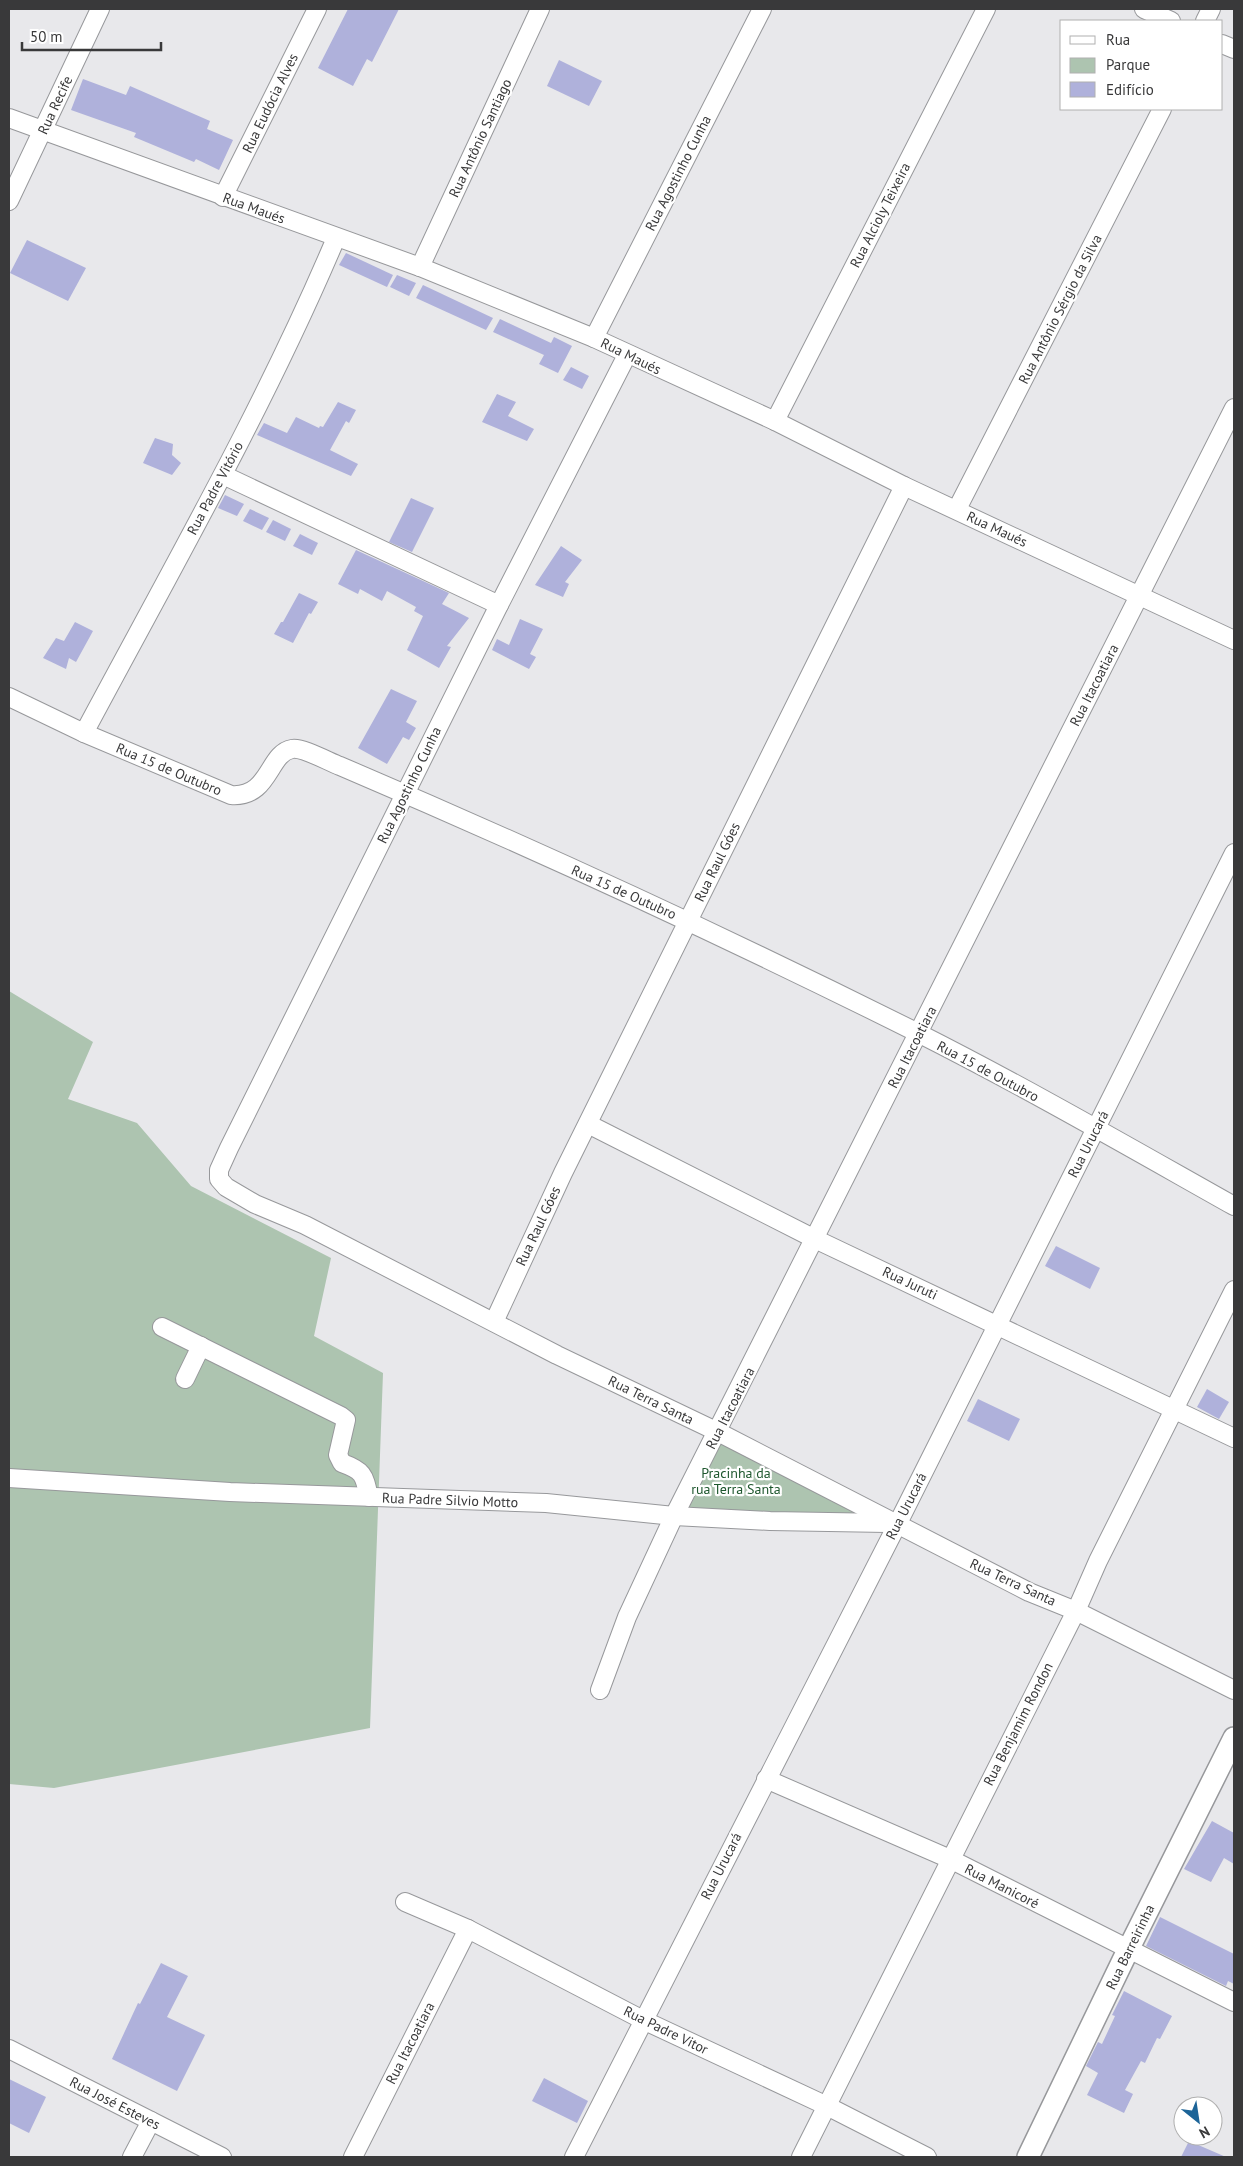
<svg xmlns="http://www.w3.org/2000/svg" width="1243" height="2166" font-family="'PT Sans',sans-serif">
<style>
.green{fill:#adc4b0}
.building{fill:#afb1db}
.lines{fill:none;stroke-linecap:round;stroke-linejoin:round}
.minor-casing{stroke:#97989b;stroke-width:20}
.tertiary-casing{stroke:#97989b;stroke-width:24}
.minor{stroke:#fff;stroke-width:18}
.tertiary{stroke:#fff;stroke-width:21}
.labels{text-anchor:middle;stroke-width:4.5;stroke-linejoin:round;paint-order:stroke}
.street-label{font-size:14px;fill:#39393a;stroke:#fff}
.park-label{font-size:14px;fill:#1e572e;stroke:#fff}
</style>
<rect width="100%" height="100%" fill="#e8e8eb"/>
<g class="green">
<polygon points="9,991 93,1042 68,1099 137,1123 191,1186 331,1258 314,1336 383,1373 370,1728 54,1788 9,1784"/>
<polygon points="719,1432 897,1525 678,1514"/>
</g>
<g class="building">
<polygon points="348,9 399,9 372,62 367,59 353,86 318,68"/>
<polygon points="559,60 602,81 589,106 547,86"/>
<polygon points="83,79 126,95 130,86 210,121 207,129 233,140 219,170 196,159 194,162 134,137 136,133 71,110"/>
<polygon points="27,240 86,268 68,301 10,273"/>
<polygon points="346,253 393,275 387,287 339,265"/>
<polygon points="397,275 416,283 409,296 390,287"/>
<polygon points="423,285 493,318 486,330 416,298"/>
<polygon points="500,319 551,343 554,337 572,346 558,373 539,364 544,355 493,332"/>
<polygon points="571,367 589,376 582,389 563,380"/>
<polygon points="497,394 516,402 508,416 534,429 527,441 482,422"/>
<polygon points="338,402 356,410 349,423 346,421 330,450 358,464 351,476 257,435 264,423 287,433 296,417 319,428 320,426 323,427"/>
<polygon points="155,438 173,444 172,455 181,463 172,475 143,463"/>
<polygon points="225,495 244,504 237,516 218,508"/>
<polygon points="411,498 434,508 412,552 389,542"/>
<polygon points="250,509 269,518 262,530 243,521"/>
<polygon points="273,520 291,529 285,541 266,532"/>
<polygon points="300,534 318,543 312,555 293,546"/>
<polygon points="561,546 582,560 565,582 569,584 563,597 535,585"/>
<polygon points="356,550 449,593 442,604 469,618 447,646 451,647 439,668 407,650 423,616 414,611 416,607 387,591 382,601 360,589 358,594 338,584"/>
<polygon points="299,593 318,602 311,614 309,613 293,643 274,634 281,622 283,622"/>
<polygon points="520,619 543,629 530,654 536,657 529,669 492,650 497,639 509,645"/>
<polygon points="75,622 93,631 76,662 69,658 66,669 43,658 56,638 64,641"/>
<polygon points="391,689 417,701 406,722 416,728 409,740 403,737 387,764 358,748"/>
<polygon points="1056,1246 1100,1268 1090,1289 1045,1266"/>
<polygon points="1207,1389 1229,1402 1219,1419 1197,1407"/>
<polygon points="978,1399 1020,1419 1009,1441 967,1421"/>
<polygon points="1212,1821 1234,1833 1234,1864 1224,1858 1211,1882 1184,1869"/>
<polygon points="1160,1917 1234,1954 1234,1984 1228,1981 1226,1986 1146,1946"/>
<polygon points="161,1963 188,1976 167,2017 205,2035 177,2091 112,2059 138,2003 140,2004"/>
<polygon points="1124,1991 1172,2016 1160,2039 1157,2038 1145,2063 1141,2061 1125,2090 1133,2094 1124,2113 1087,2095 1098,2073 1086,2066 1098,2042 1102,2044 1115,2016 1112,2015"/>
<polygon points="544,2078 588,2101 577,2123 532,2101"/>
<polygon points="9,2079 46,2097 29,2133 9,2123"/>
<polygon points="1189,2141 1226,2157 1181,2157"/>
</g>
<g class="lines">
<defs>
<g id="minor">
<polyline points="1144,9 1171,21"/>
<polyline points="1205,21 1211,9"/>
<polyline points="1222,44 1234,49"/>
<polyline points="9,118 420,267 594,338 775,421 904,486 1234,640"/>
<polyline points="223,197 317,9"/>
<polyline points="9,201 100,9"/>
<polyline points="420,267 540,9"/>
<polyline points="594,338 762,9"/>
<polyline points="627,355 499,605 229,1148 219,1170 219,1179 226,1187 255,1204 305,1225 557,1355 718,1432 1029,1592 1076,1611 1234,1690"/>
<polyline points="775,421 986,9"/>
<polyline points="223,475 499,605"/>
<polyline points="957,509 1162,109"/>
<path d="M9,697L84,733L231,795C270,798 268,753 292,749C303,747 329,762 340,766C535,849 728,938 918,1033C1025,1087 1129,1147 1234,1206"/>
<path d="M84,733C171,570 264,408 336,238"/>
<polyline points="588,1124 815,1239 1234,1438"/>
<polyline points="494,1322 563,1173 904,486"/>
<path d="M162,1327L341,1416L346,1420L338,1455L342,1463C364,1471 364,1475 369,1497"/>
<polyline points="185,1379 201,1346"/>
<polyline points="9,1478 230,1492 546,1503 674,1516 770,1521 887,1523"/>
<polyline points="600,1690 627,1617 674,1516 1234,408"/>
<polyline points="766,1779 950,1859 1234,2002"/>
<polyline points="405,1902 468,1929 643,2020 827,2106 927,2157"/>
<polyline points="9,2049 222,2157"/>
<polyline points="132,2157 151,2121"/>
<polyline points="353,2157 468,1929"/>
<polyline points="574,2157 897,1525 1234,853"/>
<polyline points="801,2157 1076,1611 1098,1561 1234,1290"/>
</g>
<polyline id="tertiary" points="1028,2157 1128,1950 1234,1738"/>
</defs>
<use href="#minor" class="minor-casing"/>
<use href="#tertiary" class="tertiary-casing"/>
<use href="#minor" class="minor"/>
<use href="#tertiary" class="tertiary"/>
</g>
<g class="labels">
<g class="street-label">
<text transform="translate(270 103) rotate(-64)" y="5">Rua Eudócia Alves</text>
<text transform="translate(55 105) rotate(-65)" y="5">Rua Recife</text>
<text transform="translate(480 138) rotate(-65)" y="5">Rua Antônio Santiago</text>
<text transform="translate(678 173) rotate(-63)" y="5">Rua Agostinho Cunha</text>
<text transform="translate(254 208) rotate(20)" y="5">Rua Maués</text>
<text transform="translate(880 215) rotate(-63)" y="5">Rua Alcioly Teixeira</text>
<text transform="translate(1060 309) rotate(-63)" y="5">Rua Antônio Sérgio da Silva</text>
<text transform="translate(631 356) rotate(26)" y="5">Rua Maués</text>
<text transform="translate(215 488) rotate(-62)" y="5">Rua Padre Vitório</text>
<text transform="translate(997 529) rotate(25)" y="5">Rua Maués</text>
<text transform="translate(1094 685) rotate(-63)" y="5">Rua Itacoatiara</text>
<text transform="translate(169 769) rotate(23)" y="5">Rua 15 de Outubro</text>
<text transform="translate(409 785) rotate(-64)" y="5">Rua Agostinho Cunha</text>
<text transform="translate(717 862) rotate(-64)" y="5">Rua Raul Góes</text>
<text transform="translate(624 892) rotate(24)" y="5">Rua 15 de Outubro</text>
<text transform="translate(912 1047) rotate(-63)" y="5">Rua Itacoatiara</text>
<text transform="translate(988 1071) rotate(28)" y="5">Rua 15 de Outubro</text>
<text transform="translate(1088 1144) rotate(-63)" y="5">Rua Urucará</text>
<text transform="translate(538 1226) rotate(-65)" y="5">Rua Raul Góes</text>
<text transform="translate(910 1283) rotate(25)" y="5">Rua Juruti</text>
<text transform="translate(651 1400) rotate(26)" y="5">Rua Terra Santa</text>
<text transform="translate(730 1408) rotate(-63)" y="5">Rua Itacoatiara</text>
<text transform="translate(450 1500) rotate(2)" y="5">Rua Padre Silvio Motto</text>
<text transform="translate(906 1506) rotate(-63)" y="5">Rua Urucará</text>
<text transform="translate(1013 1582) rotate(25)" y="5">Rua Terra Santa</text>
<text transform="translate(1018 1724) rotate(-63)" y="5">Rua Benjamim Rondon</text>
<text transform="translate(721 1866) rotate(-63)" y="5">Rua Urucará</text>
<text transform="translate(1002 1886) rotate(27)" y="5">Rua Manicoré</text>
<text transform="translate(1130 1947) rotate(-64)" y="5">Rua Barreirinha</text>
<text transform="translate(666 2030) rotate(26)" y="5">Rua Padre Vitor</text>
<text transform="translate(410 2043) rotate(-63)" y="5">Rua Itacoatiara</text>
<text transform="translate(115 2103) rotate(27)" y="5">Rua José Esteves</text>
</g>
<g class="park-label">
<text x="736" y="1478">Pracinha da<tspan x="736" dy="16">rua Terra Santa</tspan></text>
</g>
</g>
<rect width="1243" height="2166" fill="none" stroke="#39393a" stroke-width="20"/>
<rect x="1060" y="20" width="162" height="90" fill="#ffffff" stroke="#b0b0b0"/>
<rect x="1070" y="36" width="25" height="8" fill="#ffffff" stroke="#b0b0b0"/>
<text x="1106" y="45" font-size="15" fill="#39393a">Rua</text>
<rect x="1070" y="58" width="25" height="15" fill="#adc4b0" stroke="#b0b0b0"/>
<text x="1106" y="70" font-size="15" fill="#39393a">Parque</text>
<rect x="1070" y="82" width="25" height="15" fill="#afb1db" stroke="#b0b0b0"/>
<text x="1106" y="95" font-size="15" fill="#39393a">Edifício</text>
<g transform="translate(1198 2121) rotate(150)"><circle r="24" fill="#ffffff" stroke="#b0b0b0"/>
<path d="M0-4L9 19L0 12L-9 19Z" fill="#1c6498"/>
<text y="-8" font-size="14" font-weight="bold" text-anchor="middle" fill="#39393a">N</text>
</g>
<path d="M22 42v8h139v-8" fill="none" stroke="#39393a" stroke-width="2.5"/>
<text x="30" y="42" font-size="15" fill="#39393a" stroke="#ffffff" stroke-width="4" paint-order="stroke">50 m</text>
</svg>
